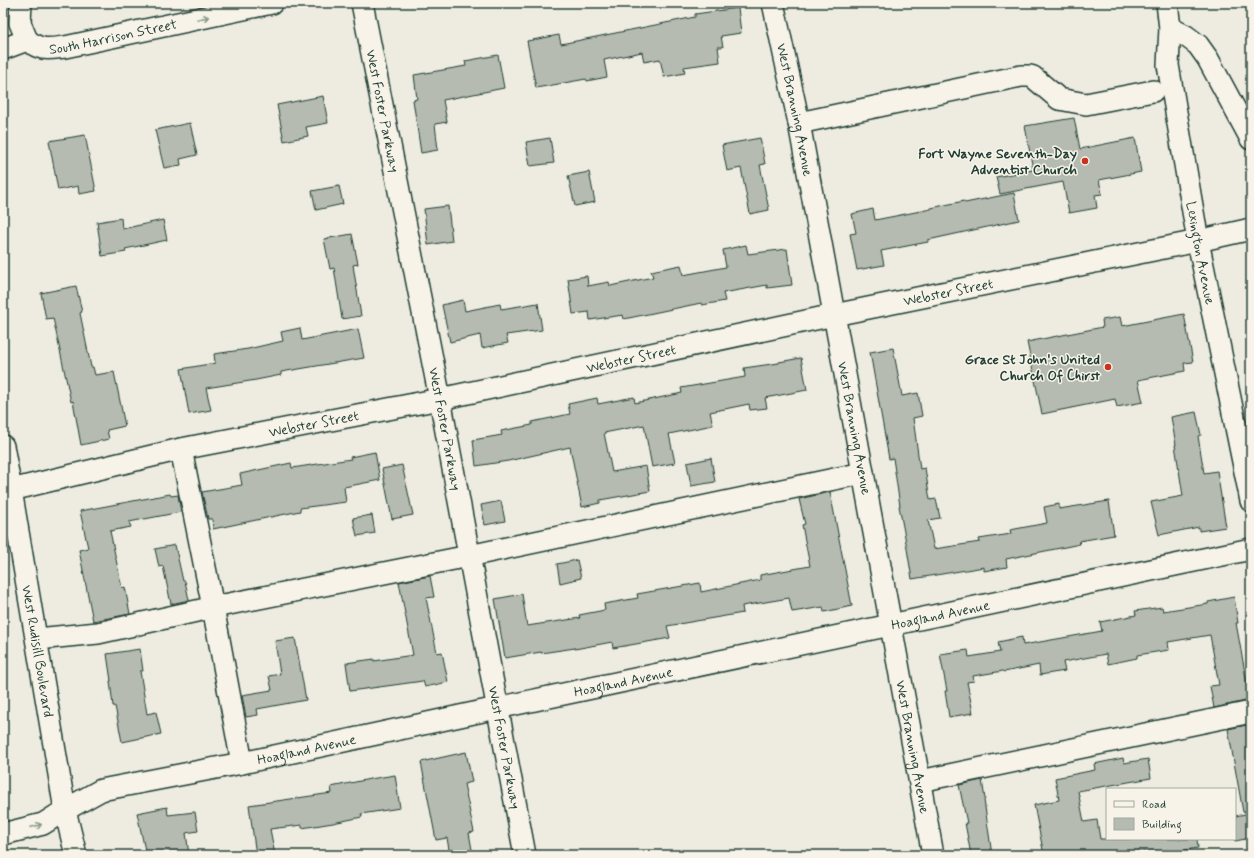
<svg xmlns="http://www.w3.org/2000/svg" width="1254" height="858" font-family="Mynerve,sans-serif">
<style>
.building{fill:#b5bbb0;stroke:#1f3d34}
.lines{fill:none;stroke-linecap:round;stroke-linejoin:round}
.minor-casing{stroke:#1f3d34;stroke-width:24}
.minor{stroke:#f7f3e8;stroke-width:21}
.oneway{stroke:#8b988e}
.poi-dot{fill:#c8321e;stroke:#f7f3e8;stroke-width:1.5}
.labels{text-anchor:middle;stroke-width:3;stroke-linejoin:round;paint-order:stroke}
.street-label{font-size:14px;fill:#1f3d34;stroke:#f7f3e8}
.poi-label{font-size:14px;font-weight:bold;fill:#1f3d34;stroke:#f7f3e8;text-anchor:end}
</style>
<rect width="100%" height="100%" fill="#eeece1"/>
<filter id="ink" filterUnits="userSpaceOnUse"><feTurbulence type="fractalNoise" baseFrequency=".025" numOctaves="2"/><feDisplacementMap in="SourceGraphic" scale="8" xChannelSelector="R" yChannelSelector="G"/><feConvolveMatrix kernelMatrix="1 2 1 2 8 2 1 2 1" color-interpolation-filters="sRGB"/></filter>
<g filter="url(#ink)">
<g class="building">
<polygon points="738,8 741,33 721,36 723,47 718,47 720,62 684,67 685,73 664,77 660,59 644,62 642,52 604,60 607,77 587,81 586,79 536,88 527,41 559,35 561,44 695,17 695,14"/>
<polygon points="498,55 504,88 443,100 447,122 435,124 438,150 421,153 413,100 417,99 414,75 466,66 465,61"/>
<polygon points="323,96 328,123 306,127 308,136 284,141 277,105"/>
<polygon points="1074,118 1080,149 1135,138 1141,172 1099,180 1102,194 1095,195 1097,208 1069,213 1063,182 1000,194 996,177 1033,170 1025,126"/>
<polygon points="190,123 197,155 180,159 181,165 164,168 155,130"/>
<polygon points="85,135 96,191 79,194 78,186 58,190 49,141"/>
<polygon points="550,138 554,163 530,166 526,142"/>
<polygon points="760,138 765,164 760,165 769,210 750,214 741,168 727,171 722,145"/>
<polygon points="589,172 595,202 575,206 568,176"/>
<polygon points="339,186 343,204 316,210 312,191"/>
<polygon points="1014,193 1019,220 928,240 928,242 881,251 884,265 857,270 850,234 856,233 852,214 873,209 875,220 931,209 931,208 964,201 965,203"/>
<polygon points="448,206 452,241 428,245 424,209"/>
<polygon points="121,218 122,229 163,220 167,240 125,249 126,252 102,256 97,222"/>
<polygon points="352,234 358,264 353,265 361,316 342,319 334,268 330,269 324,239"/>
<polygon points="746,245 748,254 787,249 792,285 767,288 767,285 723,293 725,301 702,305 701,303 624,319 623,315 590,320 589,312 573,314 568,279 587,276 588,286 609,282 610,286 653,277 651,271 681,265 683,275 726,267 723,250"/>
<polygon points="76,286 82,312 80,313 91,367 93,367 95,375 114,372 125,426 107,430 109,439 81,445 73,401 71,402 53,318 46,319 41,293"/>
<polygon points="463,300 465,311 500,304 501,309 538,303 542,330 506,335 508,343 482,348 480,335 450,342 442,305"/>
<polygon points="1184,314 1193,362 1184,363 1185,371 1138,380 1143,402 1117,407 1115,399 1042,414 1027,342 1103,327 1102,320 1120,317 1122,326"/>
<polygon points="300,328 302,340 358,329 364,358 281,372 281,375 256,380 206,388 211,410 189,414 181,369 215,363 214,354 248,349 283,341 281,332"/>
<polygon points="893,348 902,396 918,393 922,416 913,418 920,469 925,468 930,500 936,499 940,518 928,520 934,549 980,542 979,539 1011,534 1010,530 1047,523 1044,507 1059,504 1059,509 1109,501 1114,535 1079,541 1080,544 1006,559 1007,567 984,571 984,567 912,579 905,537 899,506 900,506 893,458 889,459 870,352"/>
<polygon points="801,358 807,390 765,398 767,408 750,410 749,404 710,412 713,425 669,434 675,463 652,467 644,425 604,433 612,472 646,466 650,491 600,500 600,503 582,507 570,447 508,461 476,466 473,440 502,435 501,431 532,425 532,422 570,414 568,404 597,398 598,404 634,397 635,403 682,393 681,388 745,377 744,368 779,363 779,362"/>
<polygon points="1196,412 1201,435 1198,436 1204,473 1217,471 1226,527 1199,531 1199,527 1159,535 1151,502 1183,496 1175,445 1176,445 1171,417"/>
<polygon points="375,452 380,480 344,487 346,502 300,508 300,511 213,529 212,519 208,519 202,492 242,485 240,474 291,463 292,468 351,459 350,457"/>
<polygon points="711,458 715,482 691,486 687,463"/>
<polygon points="402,465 413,515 392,519 382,469"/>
<polygon points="830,492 852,606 824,612 823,607 792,612 789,598 742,606 743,613 667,626 670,638 613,648 612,642 575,649 575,648 541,653 541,652 505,658 495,599 522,594 527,626 580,618 579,615 605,610 604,604 638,598 637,594 700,583 701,592 760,580 760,575 810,566 802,525 805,524 799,499"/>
<polygon points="170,494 171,496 178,495 181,512 129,522 131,527 110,531 122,588 125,587 130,614 93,621 79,550 88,548 80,511"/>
<polygon points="501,501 505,521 485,525 481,505"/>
<polygon points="372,515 375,533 357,536 353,518"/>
<polygon points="175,545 183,581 185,581 189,600 171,604 163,566 159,567 155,549"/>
<polygon points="577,560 581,578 560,583 557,564"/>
<polygon points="430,576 434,597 426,598 437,653 442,652 448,682 425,687 423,681 350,691 346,663 374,659 374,661 413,655 399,582"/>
<polygon points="1234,597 1238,623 1236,623 1250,700 1214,708 1210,686 1219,685 1210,635 1168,642 1169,650 1137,655 1137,658 1108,664 1106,654 1063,662 1065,671 1040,675 1039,665 1004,672 1003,671 973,676 974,681 967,682 973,713 949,717 945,691 947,691 940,654 968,650 969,657 1000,652 998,642 1022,637 1023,645 1102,631 1100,622 1136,615 1135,611 1162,607 1163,611 1208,604 1208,602"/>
<polygon points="295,638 306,700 257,709 258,715 246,717 242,695 272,690 269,676 280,674 275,641"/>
<polygon points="140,649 143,671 140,671 147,714 156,712 161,734 122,742 115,706 113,706 110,681 111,681 107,654"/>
<polygon points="1251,724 1251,811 1243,812 1228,729"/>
<polygon points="466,752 472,782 464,784 474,832 469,833 473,855 450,855 447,838 436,840 421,762"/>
<polygon points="1123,758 1124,763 1148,759 1151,778 1078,791 1084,822 1097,820 1100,839 1197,839 1198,848 1155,855 1145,855 1145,852 1129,855 1044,855 1034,805 1059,800 1055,778 1095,770 1094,764"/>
<polygon points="395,775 400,808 361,814 362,817 333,823 302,828 302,825 270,829 275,855 256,855 249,805 332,793 331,787 370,779"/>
<polygon points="982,780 985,799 984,800 992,855 971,855 965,823 967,823 959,785"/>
<polygon points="167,807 168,815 195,812 198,831 186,833 189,855 146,855 137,813"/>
<polygon points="1251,813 1251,838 1235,841 1235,816"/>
</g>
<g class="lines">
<defs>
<g id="minor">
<polyline points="21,3 20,23 27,40"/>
<path id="s1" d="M362,3L440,399L525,855"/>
<path id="s2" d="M773,3L799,123L933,855"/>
<path id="s3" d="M1167,3L1170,28L1168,65L1198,241L1251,501"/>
<polyline points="1170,28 1186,36 1198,45 1208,59 1251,139"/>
<path id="s4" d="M3,49L27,40C41,51 47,49 65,47L272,3"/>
<polyline points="799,123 1021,76 1030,76 1033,77 1059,99 1086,104 1153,91"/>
<path id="s5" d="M3,446L11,490L65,810L76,855"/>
<polyline points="181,449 213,607 242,763"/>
<path id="s6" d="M11,490L181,449L440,399L834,315L1198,241L1251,229"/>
<polyline points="37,639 98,633 219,606 469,556 863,473"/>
<polyline points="920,781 1251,712"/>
<path id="s7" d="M3,834L43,824L65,810L101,790L242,763L497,708L1251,549"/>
</g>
</defs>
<use href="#minor" class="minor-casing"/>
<use href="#minor" class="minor"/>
</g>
<defs><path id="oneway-shaft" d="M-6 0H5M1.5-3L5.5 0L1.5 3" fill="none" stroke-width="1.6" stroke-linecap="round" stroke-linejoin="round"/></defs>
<g class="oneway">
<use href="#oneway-shaft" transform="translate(203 18) rotate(-12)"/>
<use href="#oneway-shaft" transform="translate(36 826) rotate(-15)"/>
</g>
</g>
<g class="poi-dot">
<circle cx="1085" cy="161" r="4"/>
<circle cx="1108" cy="367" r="4"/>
</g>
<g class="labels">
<g class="street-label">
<text dy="5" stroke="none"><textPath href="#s4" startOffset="115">South Harrison Street</textPath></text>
<text dy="5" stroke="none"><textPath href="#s2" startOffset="109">West Branning Avenue</textPath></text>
<text dy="5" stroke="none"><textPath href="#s1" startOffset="110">West Foster Parkway</textPath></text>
<text dy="5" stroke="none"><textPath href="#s3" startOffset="253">Lexington Avenue</textPath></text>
<text dy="5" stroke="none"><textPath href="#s6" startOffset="958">Webster Street</textPath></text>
<text dy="5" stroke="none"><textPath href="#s6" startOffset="634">Webster Street</textPath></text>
<text dy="5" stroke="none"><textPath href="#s6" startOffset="310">Webster Street</textPath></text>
<text dy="5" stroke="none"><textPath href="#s1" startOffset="434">West Foster Parkway</textPath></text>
<text dy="5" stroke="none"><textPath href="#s2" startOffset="433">West Branning Avenue</textPath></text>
<text dy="5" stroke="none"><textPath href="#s7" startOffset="966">Hoagland Avenue</textPath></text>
<text dy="5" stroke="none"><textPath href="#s5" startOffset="208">West Rudisill Boulevard</textPath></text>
<text dy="5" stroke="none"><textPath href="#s7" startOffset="642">Hoagland Avenue</textPath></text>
<text dy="5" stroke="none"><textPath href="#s1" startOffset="758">West Foster Parkway</textPath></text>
<text dy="5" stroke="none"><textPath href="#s2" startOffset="757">West Branning Avenue</textPath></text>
<text dy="5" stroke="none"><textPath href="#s7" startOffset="318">Hoagland Avenue</textPath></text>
</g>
<g class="poi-label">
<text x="1077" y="158">Fort Wayne Seventh-Day<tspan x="1077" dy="16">Adventist Church</tspan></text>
<text x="1100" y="364">Grace St John's United<tspan x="1100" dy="16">Church Of Chirst</tspan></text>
</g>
</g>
<rect width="1254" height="858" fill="none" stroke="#f7f3e8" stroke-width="16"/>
<rect x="8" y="8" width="1238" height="842" fill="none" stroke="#1f3d34" stroke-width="1.5" filter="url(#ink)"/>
<rect x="1106" y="788" width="130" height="52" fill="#f7f3e8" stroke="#a1aaa0"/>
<rect x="1114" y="801" width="20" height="6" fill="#f7f3e8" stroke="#a1aaa0"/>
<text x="1142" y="808" font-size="12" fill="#1f3d34">Road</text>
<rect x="1114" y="818" width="20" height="12" fill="#b5bbb0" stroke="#a1aaa0"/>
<text x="1142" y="828" font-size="12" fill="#1f3d34">Building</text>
</svg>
